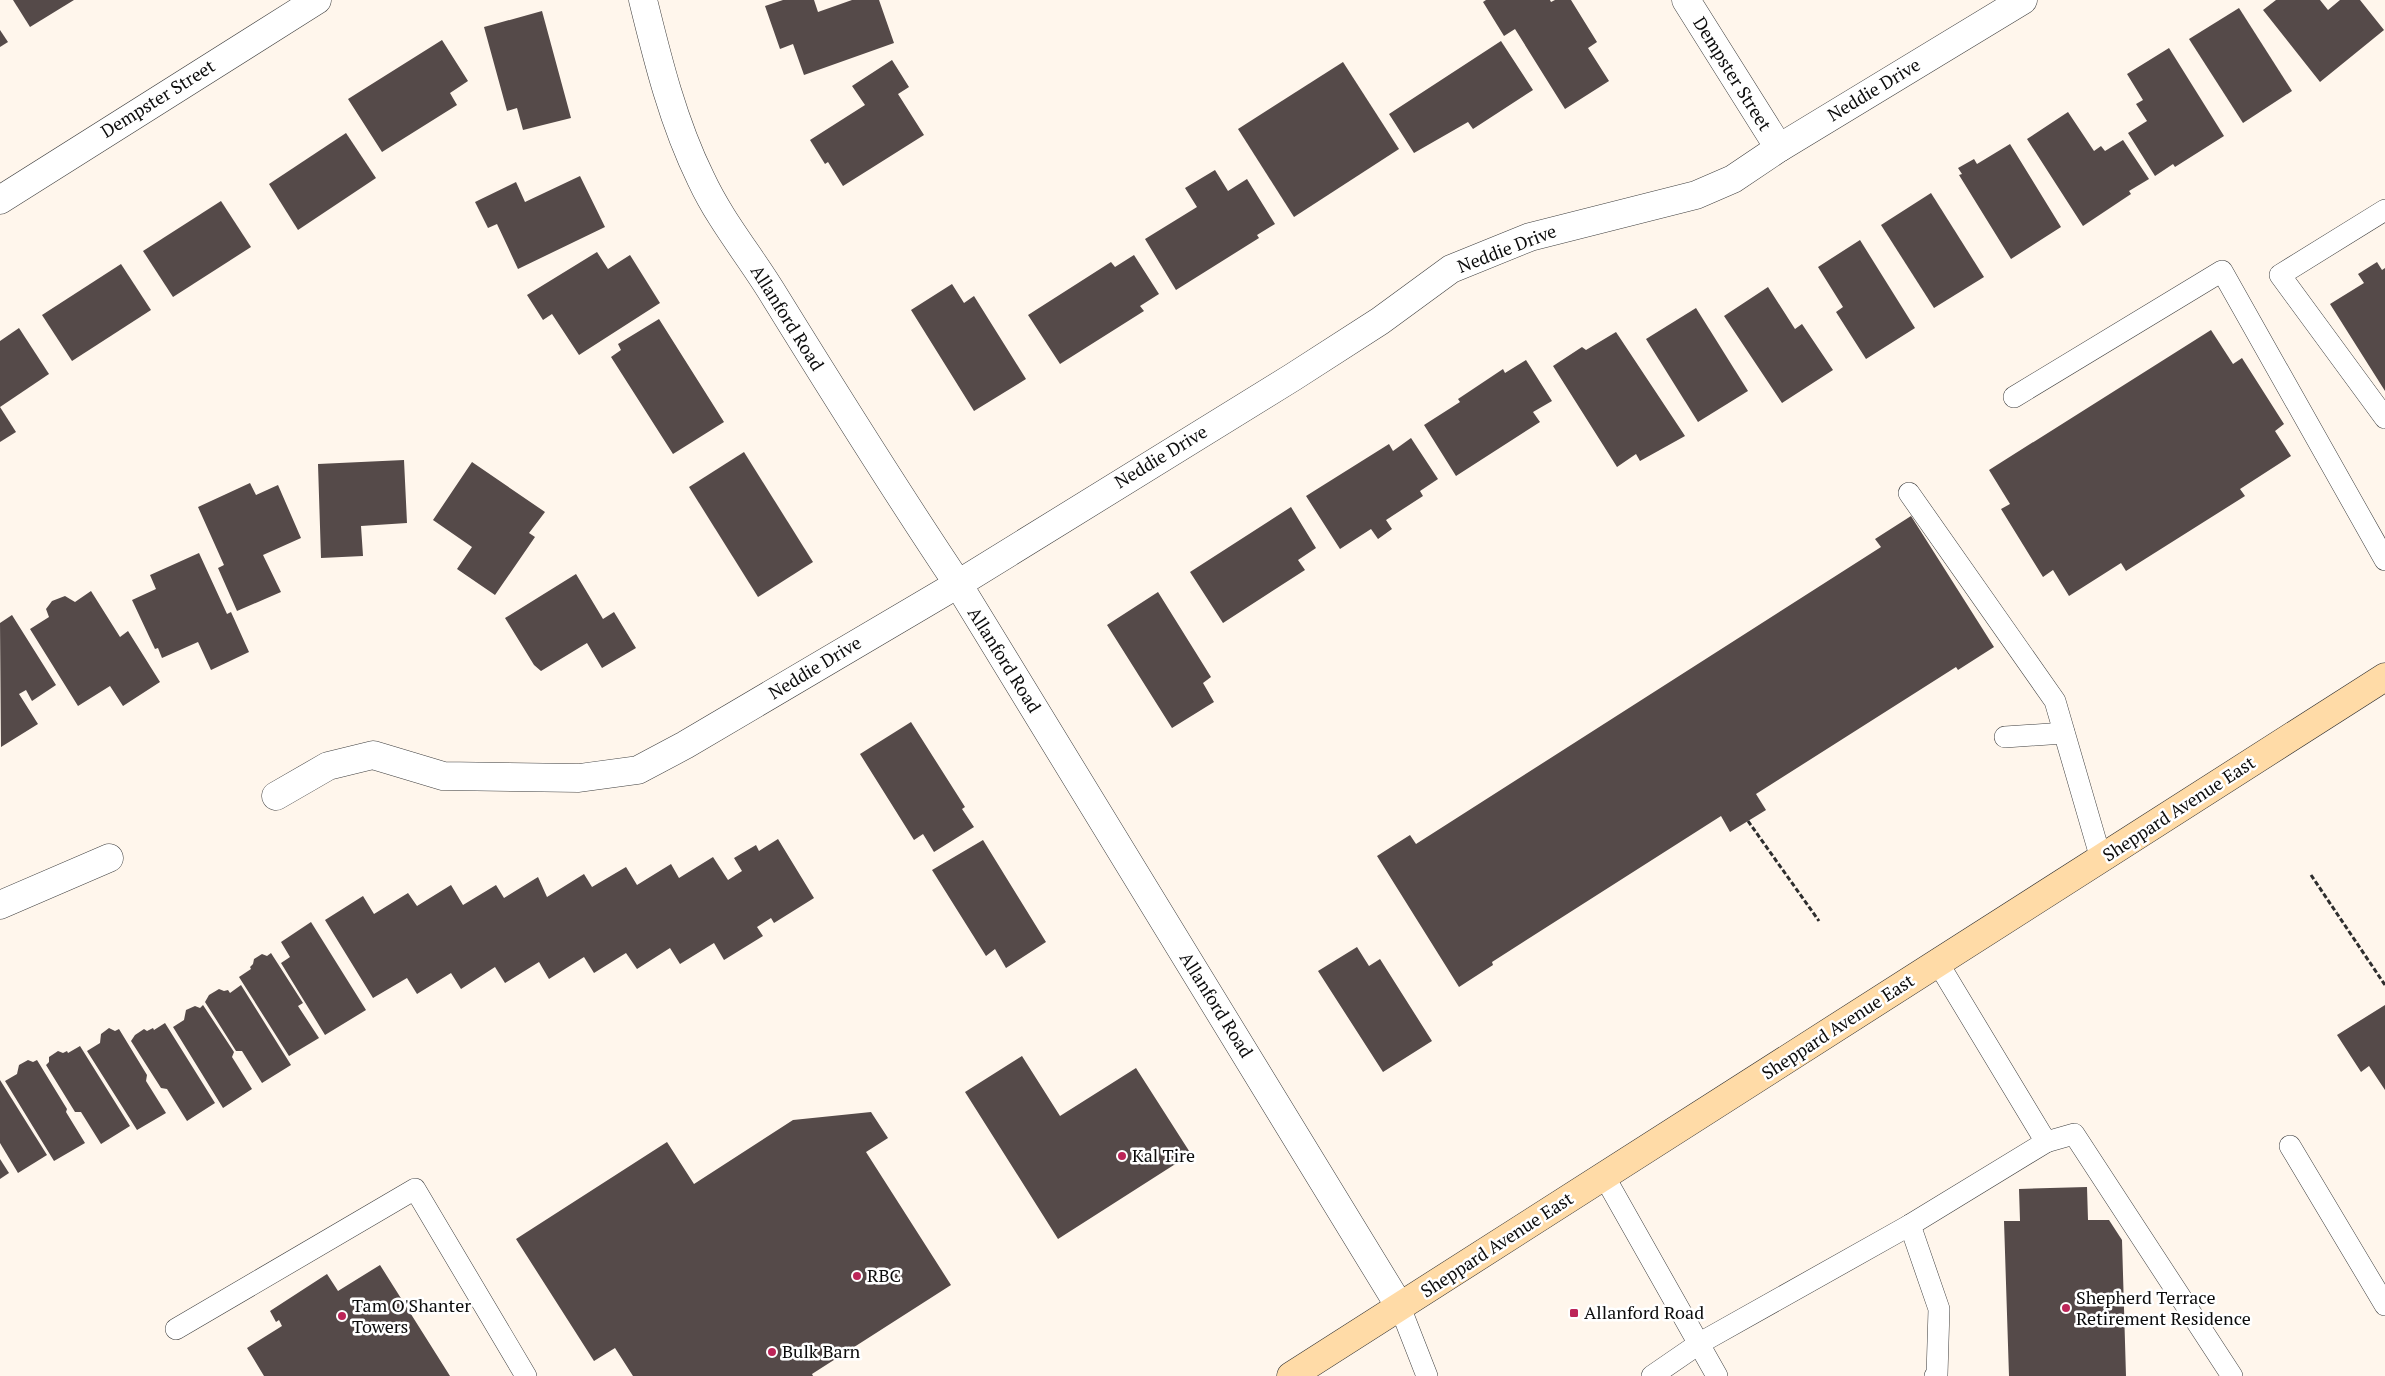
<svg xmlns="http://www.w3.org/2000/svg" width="2385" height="1376" font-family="'PT Serif',serif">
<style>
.building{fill:#554a49}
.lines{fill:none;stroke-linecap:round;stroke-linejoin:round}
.lane-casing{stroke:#3f3f3f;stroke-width:22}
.street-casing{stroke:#3f3f3f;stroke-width:29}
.secondary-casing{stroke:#2e2e2e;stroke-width:29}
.path{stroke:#2e2e2e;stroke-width:3;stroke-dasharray:5 2.5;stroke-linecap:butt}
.lane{stroke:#fff;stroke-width:21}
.street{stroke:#fff;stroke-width:28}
.secondary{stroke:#ffdba7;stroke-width:28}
.poi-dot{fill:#bc2558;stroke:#fff;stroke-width:2}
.labels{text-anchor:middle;stroke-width:5;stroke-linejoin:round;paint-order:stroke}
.street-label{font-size:18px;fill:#0c0c0c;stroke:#fff}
.poi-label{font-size:18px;fill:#0c0c0c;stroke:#fff;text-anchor:start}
</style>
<rect width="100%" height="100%" fill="#fff6ec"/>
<g class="building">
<polygon points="13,0 74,0 30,27"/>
<polygon points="783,0 814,0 818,12 852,0 879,0 894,43 804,75 793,44 780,49 765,6"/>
<polygon points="1486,0 1550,0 1551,2 1555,0 1571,0 1597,42 1588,48 1609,81 1565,109 1515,29 1504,36 1483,2"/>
<polygon points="2276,0 2320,0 2328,10 2340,0 2360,0 2384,30 2320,82 2263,10"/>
<polygon points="2239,8 2292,91 2243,123 2189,39"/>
<polygon points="542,11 571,118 523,130 517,108 507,111 484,27"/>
<polygon points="0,30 8,42 0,47"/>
<polygon points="442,40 468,81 450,93 457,105 382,152 348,99"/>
<polygon points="1501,41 1533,90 1473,129 1468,122 1414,153 1389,114"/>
<polygon points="2169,48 2224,136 2175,167 2173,164 2155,176 2128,133 2147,121 2136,104 2143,100 2127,74"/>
<polygon points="892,60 909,87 898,94 924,135 843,186 828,162 825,164 810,140 865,105 852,86"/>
<polygon points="1343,62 1399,149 1294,217 1238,129"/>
<polygon points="2068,112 2094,151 2101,146 2105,151 2123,140 2149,179 2129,191 2131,194 2083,226 2027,139"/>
<polygon points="346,133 376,178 298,230 269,184"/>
<polygon points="2010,144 2061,227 2011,259 1959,175 1962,174 1958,168 1974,159 1977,164"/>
<polygon points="1215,170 1228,191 1247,179 1275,224 1257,235 1259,238 1176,290 1145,239 1197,207 1185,188"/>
<polygon points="580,176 605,227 518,269 497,224 488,228 475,202 516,182 525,202"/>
<polygon points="1931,193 1984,277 1934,308 1881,225"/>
<polygon points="221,201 251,247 173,297 143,251"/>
<polygon points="1860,240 1915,328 1866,359 1836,312 1843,307 1818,267"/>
<polygon points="597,252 608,269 630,255 660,303 579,355 552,314 543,320 527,295"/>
<polygon points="1134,255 1159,294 1140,306 1144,311 1060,364 1028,315 1111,262 1115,267"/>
<polygon points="2377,262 2382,270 2385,268 2385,391 2330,304 2364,283 2358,274"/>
<polygon points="121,264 151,310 72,361 42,315"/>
<polygon points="952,284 964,303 974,296 1026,379 974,411 911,310"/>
<polygon points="1768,287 1795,329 1802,324 1833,370 1782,403 1724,316"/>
<polygon points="1696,308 1748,391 1698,422 1646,339"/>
<polygon points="659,319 724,422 673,454 611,357 621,350 618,344"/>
<polygon points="19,328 49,374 0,407 0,341"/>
<polygon points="2211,330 2233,364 2242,358 2284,424 2275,431 2291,456 2240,489 2245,496 2126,571 2121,563 2069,596 2053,570 2043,577 2001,509 2010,504 1989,470"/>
<polygon points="1616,332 1685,436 1640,461 1636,454 1617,467 1553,366 1582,347 1586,350"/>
<polygon points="1526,360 1552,401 1533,412 1540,422 1456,476 1424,425 1460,402 1458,399 1503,369 1505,373"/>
<polygon points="0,407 16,432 0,442"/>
<polygon points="1411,438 1438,479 1420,491 1423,496 1386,520 1392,529 1378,539 1371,529 1340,549 1306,496 1389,444 1393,451"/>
<polygon points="744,452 813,562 758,597 689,487"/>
<polygon points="404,460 407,523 361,526 363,556 321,558 318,464"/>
<polygon points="472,462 545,512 529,533 535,537 495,595 457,569 472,547 433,520"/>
<polygon points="250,483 256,495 278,485 301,538 263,555 281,592 237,611 218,568 224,565 198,507"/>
<polygon points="1291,507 1316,548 1298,560 1305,570 1223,623 1190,572"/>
<polygon points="1911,516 1994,647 1958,670 1956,667 1756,794 1766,810 1730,832 1721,816 1492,962 1493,965 1459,987 1377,856 1410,835 1416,844 1881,547 1875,539"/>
<polygon points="199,553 227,614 231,612 249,652 211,670 198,642 162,658 158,648 155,649 132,600 156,589 150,575"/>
<polygon points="576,574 603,619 614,612 636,648 602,668 587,643 541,671 534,665 505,618"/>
<polygon points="91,591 120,637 128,631 160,682 123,706 110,686 78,706 30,629 49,617 46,609 52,601 65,596 75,602"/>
<polygon points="1158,592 1211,677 1203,683 1214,702 1172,728 1107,625"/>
<polygon points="12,615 56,685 32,701 26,690 19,694 38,724 1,747 0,623"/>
<polygon points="911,722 965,807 962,809 974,827 934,852 923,834 914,840 860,754"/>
<polygon points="778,839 814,898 774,923 771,918 757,927 763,936 724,960 714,943 680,964 670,948 637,969 626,953 594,973 584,957 549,979 539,962 505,983 495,967 461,989 451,973 417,994 407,978 373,998 325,920 363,896 374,914 408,893 417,906 451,885 463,905 496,885 504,898 538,877 547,897 584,874 592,887 626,867 637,885 671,864 679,878 713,857 728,880 742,871 734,858 756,845 759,851"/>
<polygon points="983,840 1046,942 1006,968 995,949 986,956 932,870"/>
<polygon points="311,922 366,1010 325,1035 281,963 290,957 281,942"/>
<polygon points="1357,947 1369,966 1380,959 1432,1041 1383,1072 1318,971"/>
<polygon points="271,953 303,1003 298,1006 319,1038 289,1056 239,977 251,969 250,967 253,964 254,959 262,954 267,956"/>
<polygon points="241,985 291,1065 262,1083 242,1051 236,1051 205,1002 209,995 219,989 224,991 228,990 230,993"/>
<polygon points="203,1005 234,1052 232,1057 252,1089 223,1108 173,1027 184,1020 186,1010 195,1006 200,1008"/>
<polygon points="2385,1005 2385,1090 2369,1066 2361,1072 2337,1035"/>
<polygon points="165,1023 215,1103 187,1121 167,1089 161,1088 131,1041 135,1035 144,1029 147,1031 153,1028 154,1030"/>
<polygon points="109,1028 115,1031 119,1029 147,1075 146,1081 166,1113 137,1130 87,1051 100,1043 101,1034"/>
<polygon points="80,1046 130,1126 101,1144 81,1112 75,1112 46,1065 49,1062 49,1057 58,1051 63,1053 67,1051 68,1053"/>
<polygon points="1022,1056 1060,1116 1136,1068 1191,1154 1058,1239 965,1092"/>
<polygon points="28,1060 33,1062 37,1060 67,1109 66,1112 85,1143 54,1161 5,1081 17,1074 19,1065"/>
<polygon points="0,1080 47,1155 18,1173 0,1143"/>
<polygon points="871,1112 888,1138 866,1152 951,1285 812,1374 813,1376 633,1376 615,1348 594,1361 516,1239 667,1142 694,1184 793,1120"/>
<polygon points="0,1159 9,1173 0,1179"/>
<polygon points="2087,1187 2088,1220 2109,1220 2122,1240 2126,1376 2009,1376 2004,1221 2020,1221 2019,1189"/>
<polygon points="380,1265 450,1376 264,1376 247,1348 282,1326 279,1320 276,1322 270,1311 327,1274 338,1291"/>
</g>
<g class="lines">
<defs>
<g id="lane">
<polyline points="2385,210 2280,275 2385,418"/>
<polyline points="2014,397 2222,271 2385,560"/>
<polyline points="1909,493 2055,701 2101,859"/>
<polyline points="2005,737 2064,733"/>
<polyline points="1938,963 2046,1142 2074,1134 2232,1376"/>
<polyline points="2290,1146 2385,1305"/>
<polyline points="1604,1176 1717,1376"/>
<polyline points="1910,1225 1939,1309 1937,1375 1935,1376"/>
<polyline points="1400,1307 1427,1376"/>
<polyline points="176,1329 415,1189 526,1376"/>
<polyline points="1652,1376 1700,1343 1910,1225 2046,1142"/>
</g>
<g id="street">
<path d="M643,0C658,61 673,122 701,179C721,222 751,257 775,297C835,394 895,490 958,584L1400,1307"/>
<polyline points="1686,0 1779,148"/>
<polyline points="0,200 317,0"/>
<polyline points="276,796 328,766 373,755 443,776 579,778 638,770 685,745 958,584 1293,377 1380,321 1451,269 1530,237 1696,195 1733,179 1779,148 2023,0"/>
<polyline points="0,905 109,858"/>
</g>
<polyline id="secondary" points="1291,1376 2385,677"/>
</defs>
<use href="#lane" class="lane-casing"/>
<use href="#street" class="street-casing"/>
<use href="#secondary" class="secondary-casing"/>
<g class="path">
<polyline points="1748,821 1819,921"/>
<polyline points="2311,875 2385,985"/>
</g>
<use href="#lane" class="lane"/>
<use href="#street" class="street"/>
<use href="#secondary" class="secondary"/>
</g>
<g class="poi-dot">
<circle cx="1122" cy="1156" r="5"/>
<circle cx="857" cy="1276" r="5"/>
<circle cx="2066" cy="1308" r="5"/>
<rect x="1569" y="1308" width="10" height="10" rx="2.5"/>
<circle cx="342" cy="1316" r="5"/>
<circle cx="772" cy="1352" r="5"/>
</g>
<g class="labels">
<g class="street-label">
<text transform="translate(1732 74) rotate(58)" y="6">Dempster Street</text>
<text transform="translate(1874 90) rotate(-31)" y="6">Neddie Drive</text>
<text transform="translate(158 99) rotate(-32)" y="6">Dempster Street</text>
<text transform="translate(1507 249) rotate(-21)" y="6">Neddie Drive</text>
<text transform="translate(787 318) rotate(58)" y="6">Allanford Road</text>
<text transform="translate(1161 457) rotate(-31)" y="6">Neddie Drive</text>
<text transform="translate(1004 660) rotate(58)" y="6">Allanford Road</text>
<text transform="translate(815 668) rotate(-31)" y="6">Neddie Drive</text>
<text transform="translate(2179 809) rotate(-33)" y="6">Sheppard Avenue East</text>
<text transform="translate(1216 1005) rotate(58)" y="6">Allanford Road</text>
<text transform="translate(1838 1027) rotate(-33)" y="6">Sheppard Avenue East</text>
<text transform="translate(1497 1245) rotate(-33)" y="6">Sheppard Avenue East</text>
</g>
<g class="poi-label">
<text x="1132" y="1162">Kal Tire</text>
<text x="867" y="1282">RBC</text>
<text x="2076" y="1304">Shepherd Terrace<tspan x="2076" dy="21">Retirement Residence</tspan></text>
<text x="352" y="1312">Tam O'Shanter<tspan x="352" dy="21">Towers</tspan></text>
<text x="1584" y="1319">Allanford Road</text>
<text x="782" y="1358">Bulk Barn</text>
</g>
</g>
</svg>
